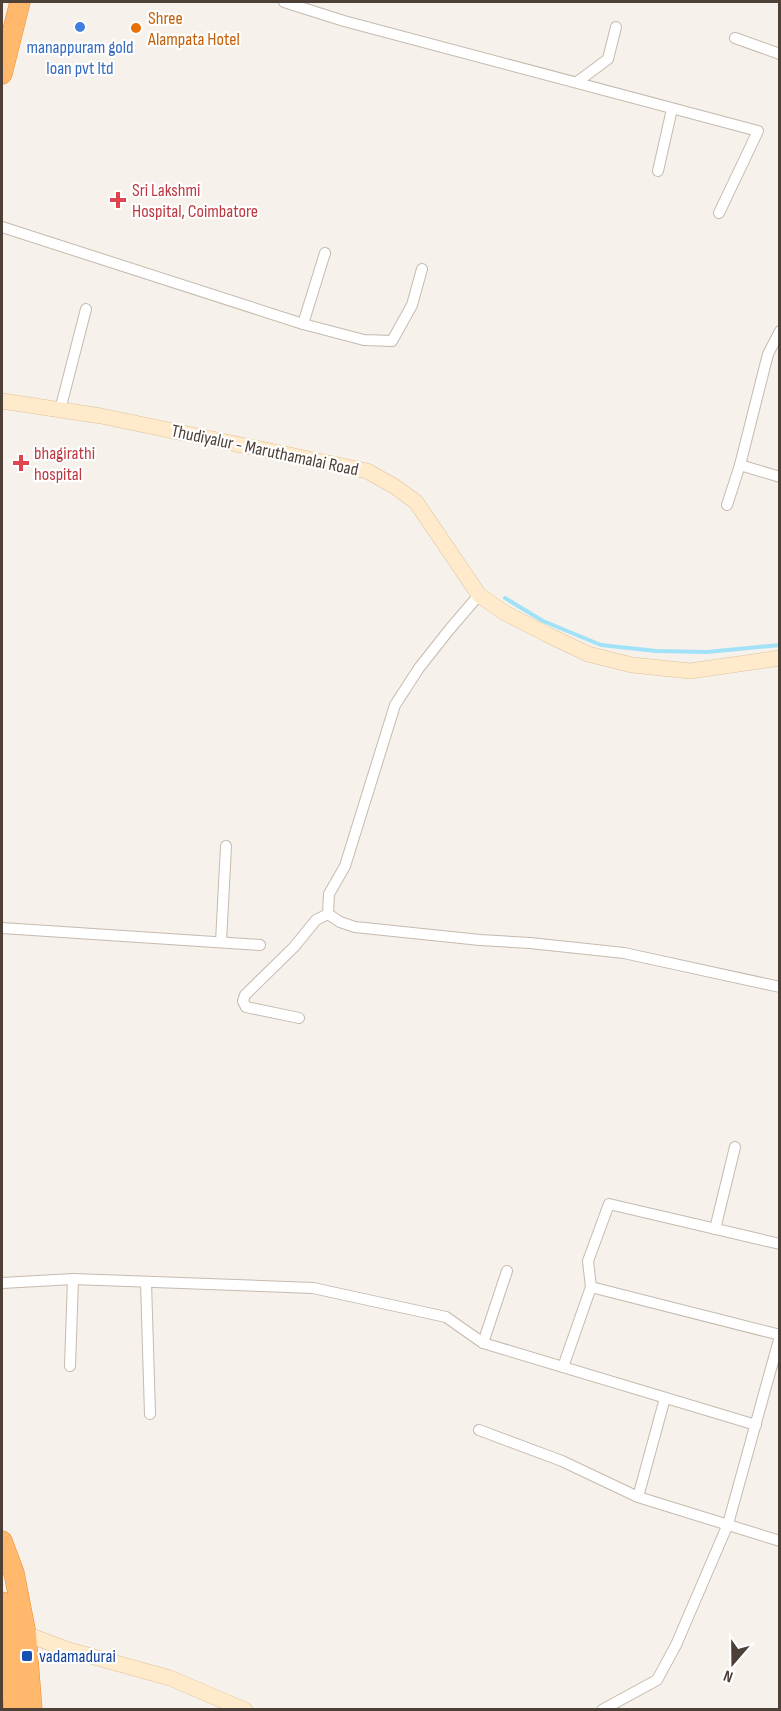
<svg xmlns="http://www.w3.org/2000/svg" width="781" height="1711" font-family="'Sofia Sans Condensed',sans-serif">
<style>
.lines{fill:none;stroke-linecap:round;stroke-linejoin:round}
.stream{stroke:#a1e2f9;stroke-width:4}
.street-casing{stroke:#c6baae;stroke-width:12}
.secondary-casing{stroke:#dec197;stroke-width:16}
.highway-casing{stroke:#ef892b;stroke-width:21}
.street{stroke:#fff;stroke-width:10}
.secondary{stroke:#ffebcb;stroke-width:15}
.highway{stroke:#ffb86c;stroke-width:20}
.shop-dot{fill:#3f7fe0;stroke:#fff;stroke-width:2}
.food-dot{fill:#e8710a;stroke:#fff;stroke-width:2}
.health-dot{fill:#e0444e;stroke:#fff;stroke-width:2}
.transit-dot{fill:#1a4fb4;stroke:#fff;stroke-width:2}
.labels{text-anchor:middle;stroke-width:4.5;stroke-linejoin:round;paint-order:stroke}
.food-label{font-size:18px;fill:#c56008;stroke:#fff;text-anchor:start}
.shop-label{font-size:18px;fill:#366cbe;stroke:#fff}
.health-label{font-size:18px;fill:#be3a42;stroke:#fff;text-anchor:start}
.street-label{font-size:18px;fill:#4c4037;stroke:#fff}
.transit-label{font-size:18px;fill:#164399;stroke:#fff;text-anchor:start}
</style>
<rect width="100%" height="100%" fill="#f6f1ea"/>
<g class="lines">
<polyline class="stream" points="505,598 543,621 601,645 656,651 707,652 780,645"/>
<defs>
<g id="street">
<polyline points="284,2 344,21 758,131 719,213"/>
<polyline points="735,38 780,54"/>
<polyline points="577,82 608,59 616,27"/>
<polyline points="658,171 672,109"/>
<polyline points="2,227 303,324 364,340 392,341 412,305 422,269"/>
<polyline points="303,324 325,253"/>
<polyline points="60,410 86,309"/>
<polyline points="740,465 780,477"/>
<polyline points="727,505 740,465 768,354 780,331"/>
<polyline points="479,595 449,630 419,668 395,705 345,866 329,894 328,914 340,922 355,927 480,940 530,943 624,953 780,987"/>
<polyline points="2,928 260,945"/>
<polyline points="221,942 226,846"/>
<polyline points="299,1018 246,1007 243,1001 245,995 294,947 316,920 328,914"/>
<polyline points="715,1229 735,1147"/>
<polyline points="507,1271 483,1343 756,1425"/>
<polyline points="146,1282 150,1414"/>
<polyline points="2,1283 73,1279 313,1288 446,1317 483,1343"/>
<polyline points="591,1287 588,1261 609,1204 780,1244"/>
<polyline points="70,1366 73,1279"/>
<polyline points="563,1367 591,1287 780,1335"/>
<polyline points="479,1430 562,1461 638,1497 780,1541"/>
<polyline points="638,1497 665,1398"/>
<polyline points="602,1710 657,1680 676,1645 728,1524 780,1336"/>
</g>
<g id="secondary">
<polyline points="2,401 101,416 367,471 394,486 416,502 479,595 505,613 548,635 588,654 632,665 690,671 780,658"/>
<polyline points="26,1634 69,1650 170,1678 245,1710"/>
</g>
<g id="highway">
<polyline points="2,74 20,2"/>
<polyline points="2,1541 14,1573 26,1634 32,1710"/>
<polyline points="2,1602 7,1634 14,1710"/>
</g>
</defs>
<use href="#street" class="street-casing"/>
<use href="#secondary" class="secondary-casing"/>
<use href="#highway" class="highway-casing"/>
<use href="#street" class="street"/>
<use href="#secondary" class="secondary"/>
<use href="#highway" class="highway"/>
</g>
<circle class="shop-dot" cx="80" cy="27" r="6"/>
<circle class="food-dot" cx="136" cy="28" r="6"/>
<g class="health-dot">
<path d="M115 191h6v6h6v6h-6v6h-6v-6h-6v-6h6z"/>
<path d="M18 454h6v6h6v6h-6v6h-6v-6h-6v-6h6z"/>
</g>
<rect class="transit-dot" x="21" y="1650" width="12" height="12" rx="3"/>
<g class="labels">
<g class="food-label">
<text x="148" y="24">Shree<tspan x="148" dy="21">Alampata Hotel</tspan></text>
</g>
<g class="shop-label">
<text x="80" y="53">manappuram gold<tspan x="80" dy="21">loan pvt ltd</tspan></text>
</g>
<g class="health-label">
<text x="132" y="196">Sri Lakshmi<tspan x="132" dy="21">Hospital, Coimbatore</tspan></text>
<text x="34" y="459">bhagirathi<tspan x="34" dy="21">hospital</tspan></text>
</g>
<g class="street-label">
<text transform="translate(265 450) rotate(12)" y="6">Thudiyalur - Maruthamalai Road</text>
</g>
<g class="transit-label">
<text x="39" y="1662">vadamadurai</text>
</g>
</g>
<rect width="781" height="1711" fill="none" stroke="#4c4037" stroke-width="6"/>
<g transform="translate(733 1663) rotate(200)" stroke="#ffffff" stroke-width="4.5" paint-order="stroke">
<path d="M0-4.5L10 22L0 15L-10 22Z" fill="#4c4037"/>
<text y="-9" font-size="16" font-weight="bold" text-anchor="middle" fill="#4c4037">N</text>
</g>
</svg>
